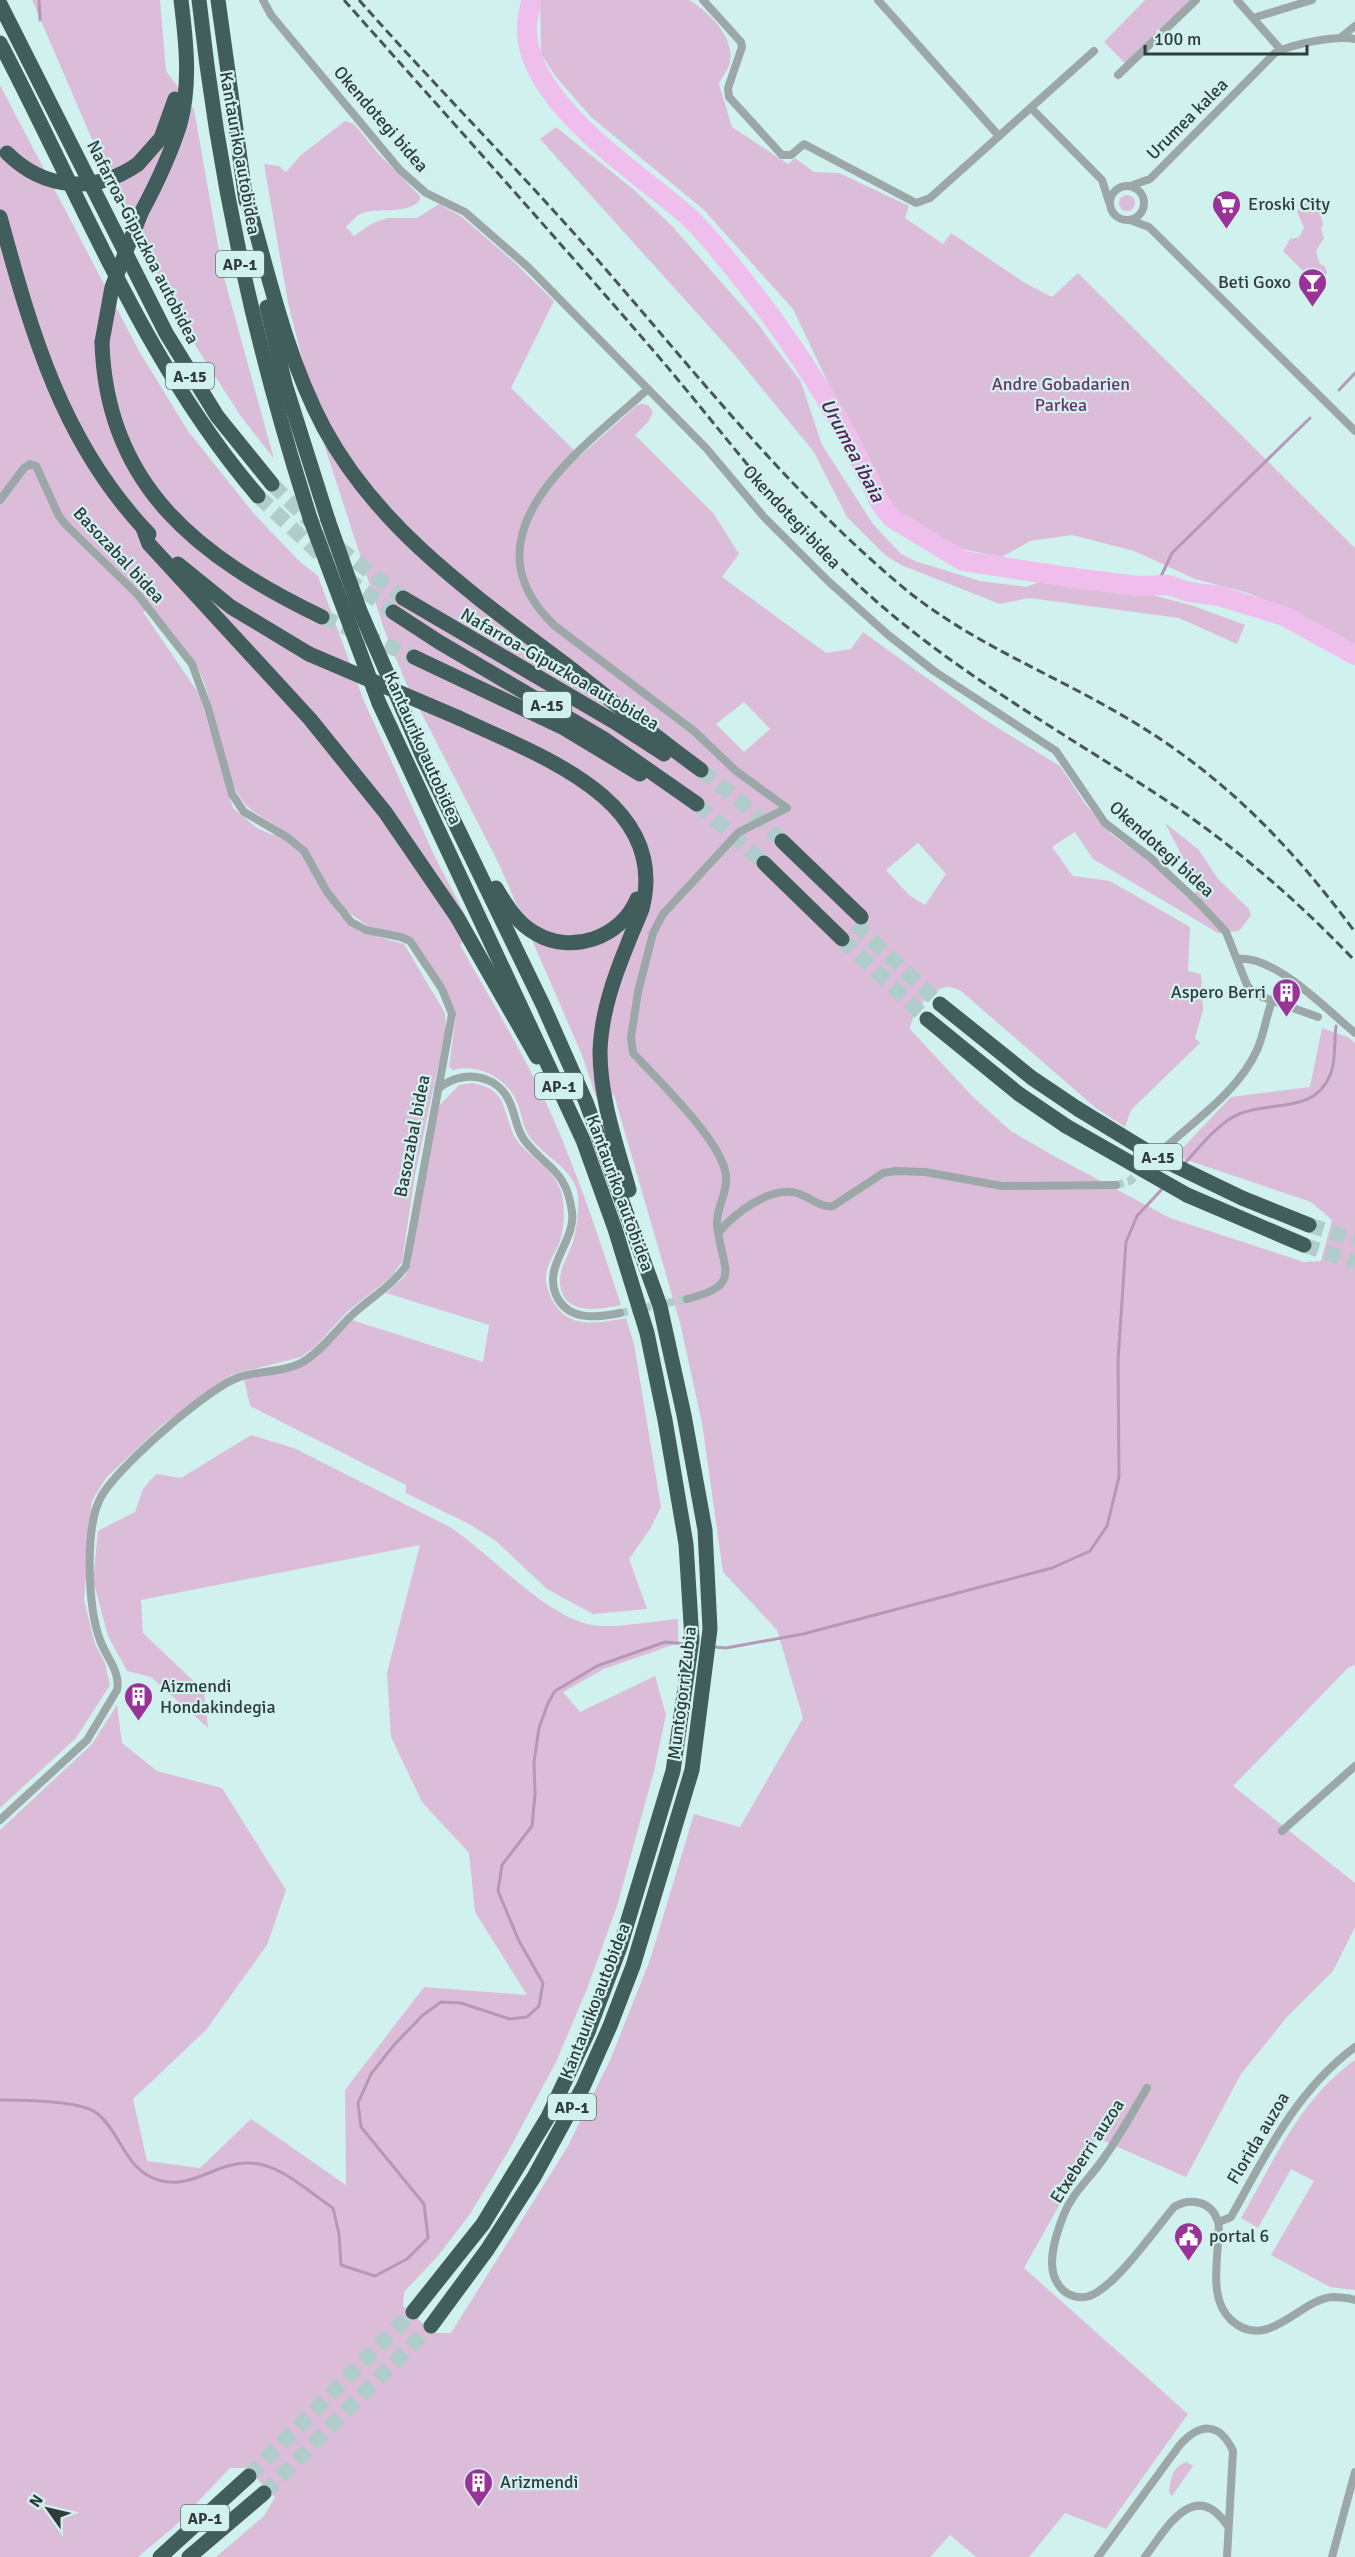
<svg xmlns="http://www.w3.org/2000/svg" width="1355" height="2557" font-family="Signika,sans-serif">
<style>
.green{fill:#dcbdd9;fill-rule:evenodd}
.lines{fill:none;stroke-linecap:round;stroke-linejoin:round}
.stream{stroke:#b697b8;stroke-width:3}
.river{stroke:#f0beed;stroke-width:20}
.street-tunnel{stroke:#b1cdcb;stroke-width:8;stroke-dasharray:8 4;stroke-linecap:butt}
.highway-tunnel{stroke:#b1cdcb;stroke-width:15;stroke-dasharray:15 8;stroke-linecap:butt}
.street{stroke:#9ba8a7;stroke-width:8}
.highway{stroke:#415e5c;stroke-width:15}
.rail{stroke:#475756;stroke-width:3;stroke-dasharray:9 4.5;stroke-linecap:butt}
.highway-bridge{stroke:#415e5c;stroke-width:15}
.labels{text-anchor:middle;stroke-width:4.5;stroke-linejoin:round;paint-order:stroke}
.shield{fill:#d1f1ef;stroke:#607271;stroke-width:1.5}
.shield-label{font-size:16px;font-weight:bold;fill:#2f3c3b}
.street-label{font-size:18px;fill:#2f3c3b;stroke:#d1f1ef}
.poi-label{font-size:18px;fill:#2f3c3b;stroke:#d1f1ef;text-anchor:start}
.park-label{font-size:18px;fill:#6c326b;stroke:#d1f1ef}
.water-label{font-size:20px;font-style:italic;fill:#581e56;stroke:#d1f1ef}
</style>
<rect width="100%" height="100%" fill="#d1f1ef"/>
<g class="green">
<polygon points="32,0 160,0 166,71 194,109 223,274 274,459 240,415 197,348 116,195"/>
<path d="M540,0H689C708,11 735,37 730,62C729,69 722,77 719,84L732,127L788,164L795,158L814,172L839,173L909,206L905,218L943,244L951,233L1025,283L1052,297L1078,273L1355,548V646L1311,620L1248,593L1195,579L1134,551L1072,535L1030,541L1002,557L962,549L896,516L879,490L793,309L703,209L591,117L556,77L541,54Z"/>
<polygon points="1145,0 1197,0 1130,68 1104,42"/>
<path d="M0,85L139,351L188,431L255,515L299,561L318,576L364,701L436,859L473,930L460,945C495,1007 532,1067 559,1132C583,1189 602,1247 621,1305C602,1309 569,1316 561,1290C556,1273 568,1257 573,1242C577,1227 579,1211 578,1196C576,1170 543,1156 529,1136C522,1125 522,1114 517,1102C506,1078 479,1063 453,1070L449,1067L456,1016L450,1000L403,934L368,926L341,907L338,914L360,932L404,944L445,1013L446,1028L415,1175L402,1262L391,1277L348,1311L315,1347L301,1357L231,1375L161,1426L106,1478L92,1501L84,1600L95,1644L105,1663L110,1685L76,1738L0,1808ZM151,607C167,625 197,660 204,682C216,718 219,762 239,796C250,814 270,820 285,832L273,835L257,828L233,808L199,694L143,612Z"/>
<path d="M345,121L354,124L377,152L420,196V200C407,216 378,206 360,214C355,217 350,223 346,227L354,236L371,224L387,218H417L439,204L462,217L514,262L554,301L511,388L580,456L637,405C645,403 649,404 653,412L648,422L635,435L714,514L739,554L722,577L826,653L851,649L863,632L982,718L1060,766L1086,805L1112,835L1150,861L1188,899L1199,889L1165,823L1198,849L1218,879L1249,909L1251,915L1239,931L1218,933L1093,859L1075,832L1052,847L1073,876L1110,881L1190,927L1188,971L1201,974L1203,1010L1195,1038L1200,1043L1131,1110L1125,1127L1097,1109L961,991C957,989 951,987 947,987C930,989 911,1014 910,1029L973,1097L1011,1131L1054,1156L1170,1218L1304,1262L1321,1261L1332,1220L1311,1202L1175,1156L1231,1097L1310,1087L1322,1028L1348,1037L1355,1043V1665L1348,1668L1233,1786L1355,1883V1927L1333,1971L1286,2018L1241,2074L1186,2177L1097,2138L1024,2268L1188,2414L1106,2529L1065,2513L1029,2557H976L950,2535L930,2557H216L264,2516L275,2497L246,2468H230L175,2526L138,2557H0V1830L92,1744L117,1705L122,1743L157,1771L222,1788L286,1890L267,1945L206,2030L133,2099L147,2161L200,2168L251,2119L346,2185L345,2090L424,1987L527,1995L475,1912L469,1853L422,1802L391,1737L387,1673L420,1545L141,1600L143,1633L204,1691L208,1728L151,1677L127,1671L108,1636L93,1580L98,1531L135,1512L143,1489L156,1474L181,1478L251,1435L294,1448L450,1527C491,1554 551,1623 599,1626C625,1627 653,1621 678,1619V1643L604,1669L563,1692L580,1712L655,1676L666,1715L654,1771L617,1906L587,1989L556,2062L509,2150L470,2214L438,2256L404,2292L403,2306L434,2333H451L568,2146L611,2058L650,1960L694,1814L740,1827L803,1718L777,1630L723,1572L702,1423L680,1323L614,1095L596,1097L582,1055L499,864L406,683L384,629L323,441L288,303L264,164L279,166L286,172L301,155ZM744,702L770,729L744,752L716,724ZM918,843L946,874L925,905L909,895L886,870Z"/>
<polygon points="556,127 633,189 672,226 758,324 801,382 822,445 873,524 901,554 915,561 980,581 1027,587 1048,578 1137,591 1194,606 1245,625 1237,644 1179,618 1029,598 1000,604 901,565 885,555 847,517 814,452 733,353 540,139"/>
<circle cx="1127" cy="203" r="8"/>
<polygon points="1310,201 1318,205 1323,224 1321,229 1324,238 1316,251 1320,264 1325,266 1327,273 1323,280 1314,282 1283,251 1290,239 1299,237 1304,228 1297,212 1301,204"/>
<path d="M472,1083C505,1089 502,1105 512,1131C521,1155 551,1163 561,1191C565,1204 565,1227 560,1241C556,1252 548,1262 546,1275C545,1283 549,1294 553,1301C568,1330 600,1323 626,1318L634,1344L661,1507L650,1529L629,1559L647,1609L593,1614L547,1589L496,1541L469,1524L406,1493V1485L250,1406L244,1379L285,1372L352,1320L483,1362L489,1325L386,1293L404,1277L411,1265L418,1204L438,1107L459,1085Z"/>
<path d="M1355,2060V2290L1330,2287L1271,2255L1314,2181L1291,2169L1258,2228L1241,2218C1273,2162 1301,2098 1355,2060Z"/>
<path d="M1187,2462L1193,2466L1172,2496L1169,2493C1170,2480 1172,2466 1187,2462Z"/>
</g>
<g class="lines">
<g class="stream">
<polyline points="39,0 40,20"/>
<polyline points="1339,390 1355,373"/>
<polyline points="1157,585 1172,553 1310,418"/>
<path d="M1184,1164C1199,1148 1218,1123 1239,1114C1272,1100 1315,1115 1331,1073C1336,1060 1334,1040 1336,1026"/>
<polyline points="714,1647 726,1648 803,1634 1052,1568 1090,1551 1107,1526 1119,1477 1118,1360 1126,1242 1137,1216 1164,1187"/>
<path d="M0,2100C22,2100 82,2100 98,2114C121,2133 125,2170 158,2180C191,2190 214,2164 245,2163C278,2161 307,2191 333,2208L339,2234L341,2265L375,2276L407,2259L428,2238L424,2204L361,2127L358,2103L371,2074L394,2045L423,2015L441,2002L461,2003L510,2019L527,2017L539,2006L543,1983L519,1941L498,1891L502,1865L532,1826L535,1794L534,1762L539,1728L548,1703L555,1691L597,1666L665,1642L686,1644"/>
</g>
<path class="river" d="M531,0C530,9 527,18 527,27C524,99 634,170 683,212C704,230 723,255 740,276C796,346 844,421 880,503L892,518L963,561L1081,579L1138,586L1169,585L1189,592L1219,596L1284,616L1355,655"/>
<g class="street-tunnel">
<polyline points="1116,1185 1130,1181 1157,1155"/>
<polyline points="620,1313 687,1299"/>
</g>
<g class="highway-tunnel">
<polyline points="272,484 330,541 403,598"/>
<polyline points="258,496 328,562"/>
<polyline points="346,578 393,612"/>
<polyline points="322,617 414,657"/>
<polyline points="701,770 739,800 782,841"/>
<polyline points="697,804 764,863"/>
<polyline points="855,924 940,1004"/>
<polyline points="842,939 927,1019"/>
<polyline points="1309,1225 1355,1240"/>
<polyline points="1304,1245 1355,1262"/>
<polyline points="249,2476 413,2312"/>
<polyline points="264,2493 431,2326"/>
</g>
<g class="street">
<polyline points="263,0 271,15 400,170 426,193 465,212 528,267 706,448 764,517 828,581 887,634 934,671 1056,751 1105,823 1151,858 1199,903 1226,932 1247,985 1254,994 1318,1017"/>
<polyline points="703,0 741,42 742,47 728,88 729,97 782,155 791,155 804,144 916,203 930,198 1094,51"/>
<polyline points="878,0 999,136"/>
<polyline points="1237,0 1281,50"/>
<polyline points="1253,18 1312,0"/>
<polyline points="1340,38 1355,26"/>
<polyline points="1118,75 1196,0"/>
<polyline points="1031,108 1102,180 1109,202"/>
<circle cx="1127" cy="203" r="17"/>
<path d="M1130,186L1150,179L1275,53C1292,44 1336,35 1355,39"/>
<polyline points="1130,220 1149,227 1355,431"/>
<path d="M648,389C583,448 458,534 555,626L694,731L736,771L787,808L739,832L663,914L653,933L638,992L631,1037L633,1053C657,1079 723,1142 726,1176C728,1193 716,1207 717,1225C722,1270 744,1285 687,1299"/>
<path d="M0,500L24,468L30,464L36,466L59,516L66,525L138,595L192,664L208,708L232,794L244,812L287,837L304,851L327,892L351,922L366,930L401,937L410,941L442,989L452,1014L406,1266C390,1288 368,1299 349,1318C334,1333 321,1351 303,1362C283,1373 258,1370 237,1378C207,1389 111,1472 99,1501C85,1532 88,1608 100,1640C106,1657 121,1672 117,1690L87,1740L0,1820"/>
<path d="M1237,959C1274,954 1327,1010 1355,1033"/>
<path d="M438,1089C460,1069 498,1073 510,1103C516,1116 516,1130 525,1141C548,1170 566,1169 572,1212C576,1241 543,1265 556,1295C568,1321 595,1318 620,1313"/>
<path d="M1166,1147C1198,1118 1239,1090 1257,1050C1264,1034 1266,1017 1272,1001"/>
<path d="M719,1232C735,1213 770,1186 797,1193C810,1197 820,1208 833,1206L883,1173L896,1171L925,1172L1002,1186L1116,1185"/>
<polyline points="1282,1831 1355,1766"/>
<path d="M1147,2088C1132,2113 1118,2139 1101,2162C1088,2180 1072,2194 1064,2214C1056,2234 1045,2266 1058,2284C1065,2296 1081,2301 1094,2294C1119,2281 1155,2230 1174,2207C1190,2197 1212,2201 1218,2222C1220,2227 1218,2235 1218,2241C1217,2267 1210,2300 1231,2320C1267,2353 1299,2300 1332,2297C1339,2297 1348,2298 1355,2300"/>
<path d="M1219,2222L1231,2217C1266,2154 1296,2091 1355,2047"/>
<path d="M1098,2557L1179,2446C1199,2423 1219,2421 1233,2451L1227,2557"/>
<path d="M1145,2557C1165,2530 1194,2477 1227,2525"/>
<polyline points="1332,2557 1355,2472"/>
</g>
<g class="highway">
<path d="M199,0C219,182 255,346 311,521"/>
<polyline points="218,0 246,201"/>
<polyline points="0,4 166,333 217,416 272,484"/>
<path d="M0,43C81,197 144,363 258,496"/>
<polyline points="138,164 161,138 175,99"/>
<path d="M245,192C268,272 285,354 324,428C379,530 475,596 565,664C610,699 654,736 701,770"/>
<path d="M141,213C156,185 170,156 180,124C191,85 186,40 181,0"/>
<path d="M0,217C32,334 62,443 149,534"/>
<polyline points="267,307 285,384 328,520"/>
<path d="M102,342C106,487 200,558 322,617"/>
<polyline points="143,528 149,544 310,719 385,812 457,917 537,1057"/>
<polyline points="178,564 231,607 309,654"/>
<polyline points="403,598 613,721 664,754"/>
<polyline points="393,612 439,642 604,739 697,804"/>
<polyline points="414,657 564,728 640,774"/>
<polyline points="379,703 583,1140 615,1229 647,1333 665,1420 686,1544 692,1640 673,1771 620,1947 588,2032 548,2117 483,2224 413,2312"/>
<polyline points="403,710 424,759 543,1005 586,1102 660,1306 684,1415 705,1530 710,1629 692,1770 633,1966 610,2026 583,2087 534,2177 487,2250 431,2326"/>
<path d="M459,718C535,754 671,799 642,909C638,920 632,932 628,943C614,977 601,1014 600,1052C600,1099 617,1146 629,1190"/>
<polyline points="782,841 861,917"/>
<polyline points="764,863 842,939"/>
<path d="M496,888C506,905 517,923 535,933C571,955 621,938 637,899"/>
<polyline points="940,1004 1032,1078 1078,1109"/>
<polyline points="927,1019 1019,1094 1066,1126"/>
<polyline points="1187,1195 1304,1245"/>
<polyline points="1242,1198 1309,1225"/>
<polyline points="160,2557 249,2476"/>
<polyline points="189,2557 264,2493"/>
</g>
<g class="rail">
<path d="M344,0C447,116 551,232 652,349C726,435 791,527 877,602C968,681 1073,738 1173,805C1239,850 1300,903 1355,961"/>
<path d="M359,0C434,85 514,165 588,249C689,364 782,485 899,584C966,641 1049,672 1125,717C1221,773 1289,843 1355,932"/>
</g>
<g class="highway-bridge">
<path d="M7,153C44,190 95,194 138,164"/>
<polyline points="102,342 112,287 141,213"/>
<polyline points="328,520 360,611 403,710"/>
<polyline points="311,521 379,703"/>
<polyline points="309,654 459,718"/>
<polyline points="1078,1109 1155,1156 1242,1198"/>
<polyline points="1066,1126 1187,1195"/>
</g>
</g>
<defs>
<symbol id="supermarket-pin" viewBox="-11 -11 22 30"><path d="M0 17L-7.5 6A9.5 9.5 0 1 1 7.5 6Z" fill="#993398" stroke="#d1f1ef"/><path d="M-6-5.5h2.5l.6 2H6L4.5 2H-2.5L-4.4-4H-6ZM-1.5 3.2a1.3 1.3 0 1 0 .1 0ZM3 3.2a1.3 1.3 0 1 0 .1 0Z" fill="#fff"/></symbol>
<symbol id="bar-pin" viewBox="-11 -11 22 30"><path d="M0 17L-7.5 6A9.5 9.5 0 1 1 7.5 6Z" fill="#993398" stroke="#d1f1ef"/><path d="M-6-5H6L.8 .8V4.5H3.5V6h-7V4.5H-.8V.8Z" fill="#fff"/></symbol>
<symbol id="building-pin" viewBox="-11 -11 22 30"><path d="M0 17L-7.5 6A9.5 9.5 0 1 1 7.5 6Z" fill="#993398" stroke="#d1f1ef"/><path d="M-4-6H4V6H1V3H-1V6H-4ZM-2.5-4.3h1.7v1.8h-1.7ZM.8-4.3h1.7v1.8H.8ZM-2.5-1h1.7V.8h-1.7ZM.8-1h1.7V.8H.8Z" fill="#fff"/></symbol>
<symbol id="civic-pin" viewBox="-11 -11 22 30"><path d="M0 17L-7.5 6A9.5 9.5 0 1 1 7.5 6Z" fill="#993398" stroke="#d1f1ef"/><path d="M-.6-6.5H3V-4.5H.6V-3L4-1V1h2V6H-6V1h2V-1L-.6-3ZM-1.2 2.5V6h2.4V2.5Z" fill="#fff"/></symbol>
</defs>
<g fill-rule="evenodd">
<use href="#supermarket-pin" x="1210" y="188" width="33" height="45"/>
<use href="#bar-pin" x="1296" y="266" width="33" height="45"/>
<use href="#building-pin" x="1270" y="976" width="33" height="45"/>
<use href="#building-pin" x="122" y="1680" width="33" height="45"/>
<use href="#civic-pin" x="1172" y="2220" width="33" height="45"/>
<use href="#building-pin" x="462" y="2466" width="33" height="45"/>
</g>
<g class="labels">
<g class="shield">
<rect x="216" y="251" width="48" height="26" rx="4.5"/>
<rect x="166" y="363" width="48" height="26" rx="4.5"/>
<rect x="523" y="692" width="48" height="26" rx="4.5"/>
<rect x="535" y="1073" width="48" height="26" rx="4.5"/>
<rect x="1134" y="1144" width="48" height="26" rx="4.5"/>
<rect x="548" y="2094" width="48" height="26" rx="4.5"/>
<rect x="181" y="2505" width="48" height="26" rx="4.5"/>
</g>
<g class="shield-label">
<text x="240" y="270">AP-1</text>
<text x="190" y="382">A-15</text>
<text x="547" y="711">A-15</text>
<text x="559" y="1092">AP-1</text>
<text x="1158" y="1163">A-15</text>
<text x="572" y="2113">AP-1</text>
<text x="205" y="2524">AP-1</text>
</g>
<g class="street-label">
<text transform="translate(381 119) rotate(49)" y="6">Okendotegi bidea</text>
<text transform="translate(1187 119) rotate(-45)" y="6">Urumea kalea</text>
<text transform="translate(240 153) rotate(80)" y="6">Kantauriko autobidea</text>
<text transform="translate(143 242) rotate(63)" y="6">Nafarroa-Gipuzkoa autobidea</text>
<text transform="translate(792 517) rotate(47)" y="6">Okendotegi bidea</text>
<text transform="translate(119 555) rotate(47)" y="6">Basozabal bidea</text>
<text transform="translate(560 669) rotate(30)" y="6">Nafarroa-Gipuzkoa autobidea</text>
<text transform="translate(423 748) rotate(66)" y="6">Kantauriko autobidea</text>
<text transform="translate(1162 849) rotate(42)" y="6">Okendotegi bidea</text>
<text transform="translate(412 1136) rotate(-79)" y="6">Basozabal bidea</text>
<text transform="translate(620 1193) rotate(70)" y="6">Kantauriko autobidea</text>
<text transform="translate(682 1693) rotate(-83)" y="6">Muntogorri Zubia</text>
<text transform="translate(595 2001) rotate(-69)" y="6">Kantauriko autobidea</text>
<text transform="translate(1258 2138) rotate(-59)" y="6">Florida auzoa</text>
<text transform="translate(1087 2151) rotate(-57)" y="6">Etxeberri auzoa</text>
</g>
<g class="poi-label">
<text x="1248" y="210">Eroski City</text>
<text x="1291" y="288" text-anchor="end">Beti Goxo</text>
<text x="1266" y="998" text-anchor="end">Aspero Berri</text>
<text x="160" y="1692">Aizmendi<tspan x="160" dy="21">Hondakindegia</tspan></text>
<text x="1209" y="2242">portal 6</text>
<text x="500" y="2488">Arizmendi</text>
</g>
<g class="park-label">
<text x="1061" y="390">Andre Gobadarien<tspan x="1061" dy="21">Parkea</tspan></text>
</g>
<g class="water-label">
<text transform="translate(853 450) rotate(62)" y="7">Urumea ibaia</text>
</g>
</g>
<g transform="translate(48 2509) rotate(304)" stroke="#d1f1ef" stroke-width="4.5" paint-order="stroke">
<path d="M0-4.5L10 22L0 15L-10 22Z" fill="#2f3c3b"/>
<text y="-9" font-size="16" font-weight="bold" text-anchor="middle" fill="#2f3c3b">N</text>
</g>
<path d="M1145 45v9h162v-9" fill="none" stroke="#2f3c3b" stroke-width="3"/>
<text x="1154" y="45" font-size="18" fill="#2f3c3b" stroke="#d1f1ef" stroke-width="4.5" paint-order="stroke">100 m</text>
</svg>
